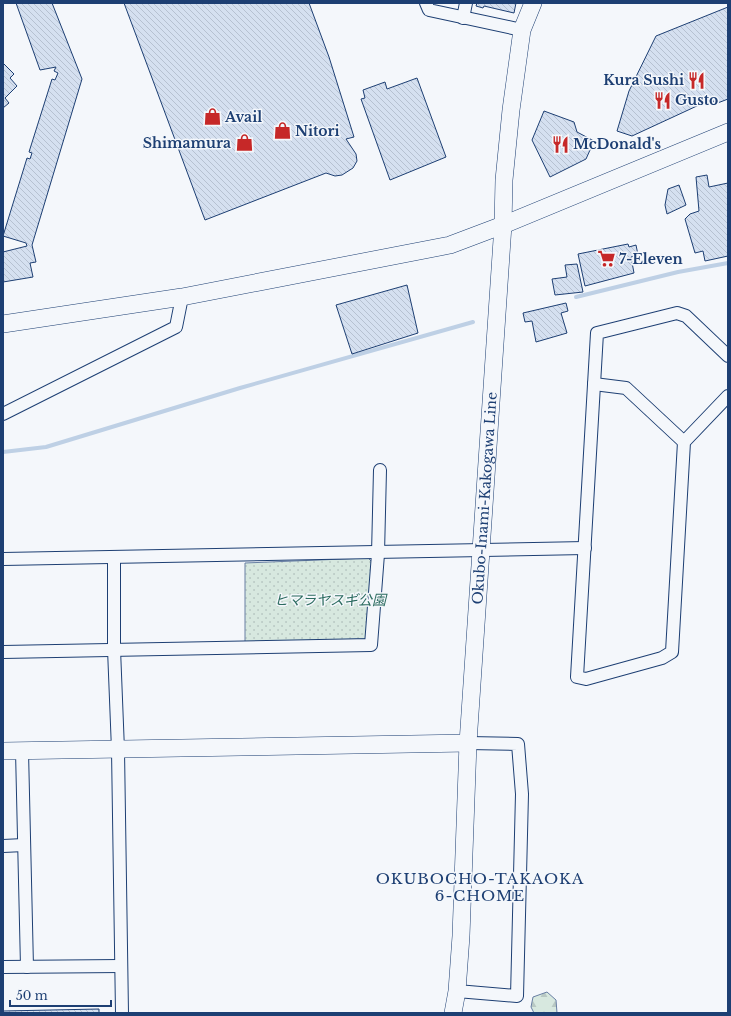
<svg xmlns="http://www.w3.org/2000/svg" width="731" height="1016" font-family="'Libre Baskerville','Noto Sans JP',serif">
<style>
.forest{fill:url(#forest-firs);stroke:#687fa3}
.park{fill:url(#park-dots);stroke:#687fa3}
.lines{fill:none;stroke-linecap:round;stroke-linejoin:round}
.stream{stroke:#bed0e5;stroke-width:4}
.building{fill:url(#building-back-hatch);stroke:#1d3f73}
.street-casing{stroke:#1d3f73;stroke-width:14}
.secondary-casing{stroke:#1d3f73;stroke-width:18}
.street{stroke:#f4f7fb;stroke-width:12}
.secondary{stroke:#f4f7fb;stroke-width:17}
.labels{text-anchor:middle;stroke-width:3;stroke-linejoin:round;paint-order:stroke}
.poi-label{font-size:14px;font-weight:bold;fill:#1d3f73;stroke:#f4f7fb;text-anchor:start}
.street-label{font-size:14px;fill:#1d3f73;stroke:#f4f7fb}
.park-label{font-size:14px;font-style:italic;fill:#2c6c60;stroke:#f4f7fb}
.neighbourhood-label{font-size:15px;letter-spacing:1px;fill:#1d3f73;stroke:#f4f7fb}
</style>
<defs>
<pattern id="forest-firs" width="22" height="20" patternUnits="userSpaceOnUse"><rect width="22" height="20" fill="#d7e8df"/><path d="M5 1l3.5 6h-7zM16 11l3.5 6h-7z" fill="#b8c8c3"/></pattern>
<pattern id="park-dots" width="8" height="8" patternUnits="userSpaceOnUse"><rect width="8" height="8" fill="#d7e8df"/><path d="M2 2h.1M6 6h.1" fill="none" stroke="#b8c8c3" stroke-width="1.8" stroke-linecap="round"/></pattern>
<pattern id="building-back-hatch" width="6" height="6" patternUnits="userSpaceOnUse"><rect width="6" height="6" fill="#d5e0f0"/><path d="M-1 5l2 2M0 0l6 6M5-1l2 2" fill="none" stroke="#b6c1d1"/></pattern>
</defs>
<rect width="100%" height="100%" fill="#f4f7fb"/>
<polygon class="forest" points="547,992 556,1000 557,1013 534,1013 531,1007 533,997"/>
<polygon class="park" points="368,558 373,563 368,634 365,639 245,642 245,563"/>
<g class="lines">
<g class="stream">
<polyline points="576,297 678,272 728,263"/>
<polyline points="3,452 46,447 240,388 473,322"/>
</g>
</g>
<g class="building">
<polygon points="16,3 52,3 82,79 32,245 36,262 30,263 33,277 3,282 3,252 27,246 26,243 3,236 27,158 30,159 32,153 29,152 52,79 55,80 58,73 54,71 56,67 40,70"/>
<polygon points="124,3 309,3 329,57 354,137 346,139 356,154 357,161 353,168 342,175 335,176 326,173 205,220"/>
<polygon points="477,3 516,3 514,13 484,6 483,8 476,6"/>
<polygon points="728,7 728,99 715,104 712,99 632,136 617,131 629,91 656,36"/>
<polygon points="3,63 14,74 10,78 17,86 5,98 9,103 3,108"/>
<polygon points="417,78 446,157 390,180 361,99 365,98 363,90 385,82 387,89"/>
<polygon points="544,111 574,122 577,132 594,141 586,159 550,177 532,140"/>
<polygon points="707,175 709,187 728,183 728,256 705,261 703,251 695,253 685,219 690,214 699,211 696,177"/>
<polygon points="679,185 686,205 667,214 665,205 668,189"/>
<polygon points="628,244 629,247 636,245 638,255 631,257 634,273 585,286 578,254"/>
<polygon points="577,264 583,292 555,295 552,279 567,277 565,265"/>
<polygon points="407,285 418,333 352,354 336,305"/>
<polygon points="566,303 568,311 561,313 567,333 536,342 532,321 525,322 523,313"/>
<polygon points="99,1009 99,1013 3,1013 3,1011"/>
</g>
<g class="lines">
<defs>
<g id="street">
<polyline points="426,3 429,10 522,30"/>
<polyline points="463,18 466,3"/>
<polyline points="728,356 686,316 677,313 597,333 577,677 586,679 662,658 672,652 684,442 728,396"/>
<polyline points="594,384 626,388 684,442"/>
<polyline points="3,414 176,327 182,297"/>
<polyline points="114,557 114,649 118,750 122,1013"/>
<polyline points="3,559 585,548"/>
<polyline points="3,652 371,645 378,554 380,470"/>
<polyline points="22,751 27,967"/>
<polyline points="3,846 24,845"/>
<polyline points="3,967 121,966"/>
<polyline points="457,991 517,996 522,794 518,744 468,743"/>
</g>
<g id="secondary">
<polyline points="3,324 182,297 450,245 503,225 728,132"/>
<polyline points="3,751 468,743"/>
<path id="s1" d="M453,1013L457,991L461,936L468,743L503,225L504,180L511,110L522,30L533,3"/>
</g>
</defs>
<use href="#street" class="street-casing"/>
<use href="#secondary" class="secondary-casing"/>
<use href="#street" class="street"/>
<use href="#secondary" class="secondary"/>
</g>
<defs>
<symbol id="restaurant-bare" viewBox="-9 -9 18 18"><path d="M-5-6h1v4h1v-4h1v4h1v-4h1v5L-1.5 .5V6h-2V.5L-5-1ZM5-6V6H3V1.5H1.5Q1.5-4 5-6Z" fill="#c62828" stroke="#f4f7fb" stroke-width="2.5" paint-order="stroke"/></symbol>
<symbol id="shop-bare" viewBox="-9 -9 18 18"><path d="M-5-2.5h2.3a2.7 3.5 0 0 1 5.4 0H5L5.5 6h-11ZM-1.5-2.5h3a1.5 2.3 0 0 0-3 0Z" fill="#c62828" stroke="#f4f7fb" stroke-width="2.5" paint-order="stroke"/></symbol>
<symbol id="supermarket-bare" viewBox="-9 -9 18 18"><path d="M-6-5.5h2.5l.6 2H6L4.5 2H-2.5L-4.4-4H-6ZM-1.5 3.2a1.3 1.3 0 1 0 .1 0ZM3 3.2a1.3 1.3 0 1 0 .1 0Z" fill="#c62828" stroke="#f4f7fb" stroke-width="2.5" paint-order="stroke"/></symbol>
</defs>
<g fill-rule="evenodd">
<use href="#restaurant-bare" x="684" y="68" width="25" height="25"/>
<use href="#restaurant-bare" x="650" y="88" width="25" height="25"/>
<use href="#shop-bare" x="200" y="104" width="25" height="25"/>
<use href="#shop-bare" x="270" y="118" width="25" height="25"/>
<use href="#shop-bare" x="232" y="130" width="25" height="25"/>
<use href="#restaurant-bare" x="548" y="132" width="25" height="25"/>
<use href="#supermarket-bare" x="594" y="246" width="25" height="25"/>
</g>
<g class="labels">
<g class="poi-label">
<text x="684" y="85" text-anchor="end">Kura Sushi</text>
<text x="675" y="105">Gusto</text>
<text x="225" y="122">Avail</text>
<text x="295" y="136">Nitori</text>
<text x="231" y="148" text-anchor="end">Shimamura</text>
<text x="573" y="149">McDonald's</text>
<text x="619" y="264">7-Eleven</text>
</g>
<g class="street-label">
<text dy="5" stroke="none"><textPath href="#s1" startOffset="516">Okubo-Inami-Kakogawa Line</textPath></text>
</g>
<g class="park-label">
<text x="330" y="605">ヒマラヤスギ公園</text>
</g>
<g class="neighbourhood-label">
<text x="480" y="884">OKUBOCHO-TAKAOKA<tspan x="480" dy="17">6-CHOME</tspan></text>
</g>
</g>
<rect width="731" height="1016" fill="none" stroke="#1d3f73" stroke-width="8"/>
<path d="M10 1000v6h101v-6" fill="none" stroke="#1d3f73" stroke-width="2"/>
<text x="16" y="1000" font-size="12" fill="#1d3f73" stroke="#f4f7fb" stroke-width="3" paint-order="stroke">50 m</text>
</svg>
